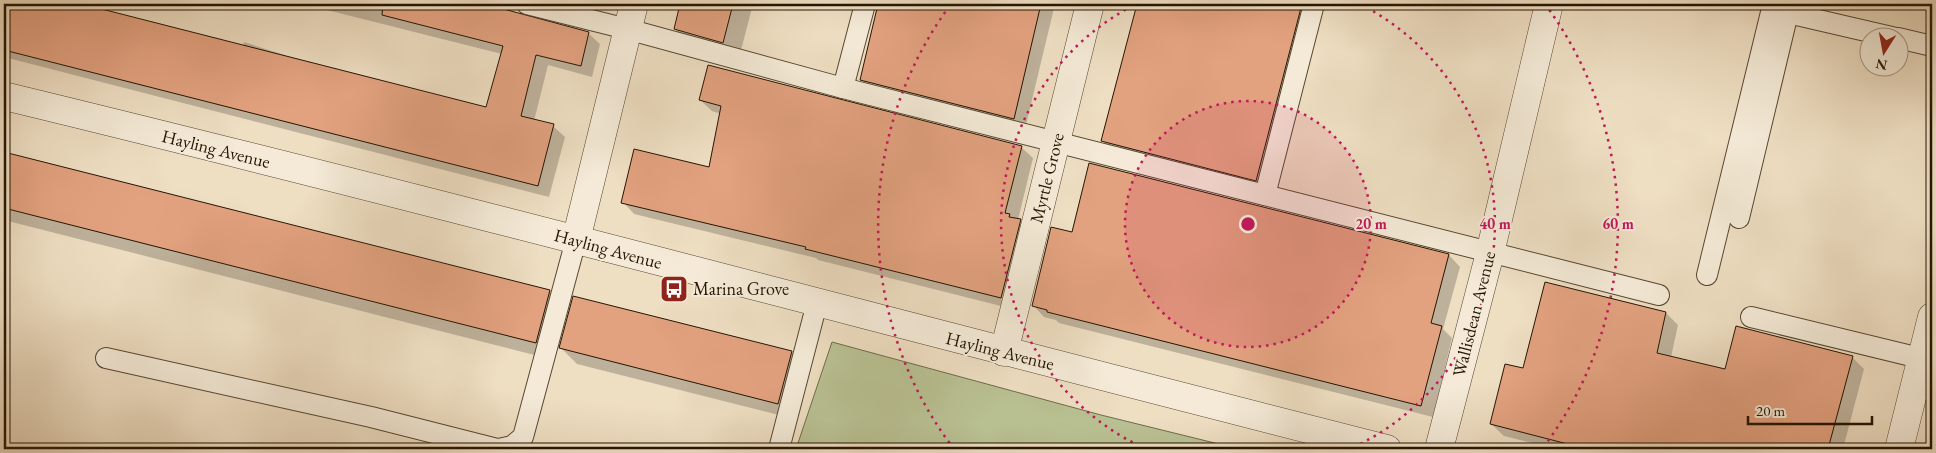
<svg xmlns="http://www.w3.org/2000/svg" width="1936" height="453" font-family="'EB Garamond',serif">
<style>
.green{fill:#b9c193;stroke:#6e6b4a}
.shadow{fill:#0003}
.building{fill:#e2a17f;stroke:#241502}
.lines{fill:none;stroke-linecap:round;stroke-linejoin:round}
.lane-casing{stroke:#564732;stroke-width:22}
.street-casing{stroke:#564732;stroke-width:29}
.lane{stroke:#f4ead7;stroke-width:20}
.street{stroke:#f4ead7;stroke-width:28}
.ring{fill:none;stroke:#c2185b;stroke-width:2.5;stroke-dasharray:2.5 5}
.labels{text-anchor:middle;stroke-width:4;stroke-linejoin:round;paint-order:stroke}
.street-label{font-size:18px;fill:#241502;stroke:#f4ead7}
.poi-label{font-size:18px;fill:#241502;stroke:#f4ead7;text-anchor:start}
.centre{fill:#c2185b;stroke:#f4ead7;stroke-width:2.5}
.ring-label{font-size:15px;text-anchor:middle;font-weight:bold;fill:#c2185b;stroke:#f4ead7;stroke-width:4;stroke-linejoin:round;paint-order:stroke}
</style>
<rect width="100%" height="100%" fill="#eedec2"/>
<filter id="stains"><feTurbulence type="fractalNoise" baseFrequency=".004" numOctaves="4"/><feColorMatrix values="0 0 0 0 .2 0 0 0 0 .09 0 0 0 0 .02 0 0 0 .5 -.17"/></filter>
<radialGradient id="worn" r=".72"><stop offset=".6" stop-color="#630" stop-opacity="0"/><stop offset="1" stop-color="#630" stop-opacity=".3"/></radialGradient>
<polygon class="green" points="832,342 1101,415 1239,449 796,449"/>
<g class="shadow">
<polygon points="4,4 77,4 243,46 244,42 306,62 487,109 502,54 303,4 476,4 588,33 600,44 592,77 548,65 534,121 553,126 565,137 549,197 4,57"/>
<polygon points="681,4 753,4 739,58 691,45 675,29"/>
<polygon points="880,4 1055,4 1025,129 872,90 861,80"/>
<polygon points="1138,4 1316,4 1267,191 1114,152 1103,141"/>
<polygon points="700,100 1021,147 1033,158 1018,220 1032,232 1013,309 818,260 816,258 634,214 623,202 710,169 721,114 712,111"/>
<polygon points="4,154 550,291 567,309 554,360 4,220"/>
<polygon points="1072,234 1449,255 1460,267 1443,329 1452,338 1433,417 1059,323 1056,320 1044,317 1033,305"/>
<polygon points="1666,313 1678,325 1671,357 1726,370 1852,357 1864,369 1844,445 1853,449 1555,449 1504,436 1491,424 1524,370"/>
<polygon points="561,348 792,352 808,369 795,419 577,364"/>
</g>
<g class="building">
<polygon points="4,4 82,4 486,107 503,46 382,15 383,4 485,4 589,32 581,66 536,55 521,116 554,124 538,186 4,50"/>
<polygon points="680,4 733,4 723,43 674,29"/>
<polygon points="878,4 1041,4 1014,119 860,80"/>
<polygon points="1137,4 1302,4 1256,181 1101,141"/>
<polygon points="708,65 1022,146 1005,213 1010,214 1009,217 1021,219 1001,298 805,249 806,247 621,203 634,149 709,167 721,106 699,100"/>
<polygon points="4,152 550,290 536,343 4,208"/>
<polygon points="1089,163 1449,254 1431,323 1442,326 1421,406 1047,312 1047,310 1032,306 1051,227 1072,232"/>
<polygon points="1545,282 1666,312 1657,353 1725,369 1736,326 1853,356 1828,449 1587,449 1490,424 1505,364 1523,368"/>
<polygon points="573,296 792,351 778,404 559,348"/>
</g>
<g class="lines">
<defs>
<g id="lane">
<polyline points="527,4 627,29 843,88 1659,295"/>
<polyline points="1898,38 1932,46"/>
<polyline points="843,88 865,4"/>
<polyline points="1265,195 1314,4"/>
<polyline points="1739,218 1788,13 1896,38"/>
<polyline points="1707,275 1773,4"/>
<polyline points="1751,317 1932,361"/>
<polyline points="106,358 371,417 497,449"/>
<polyline points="499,449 512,446 523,437 576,240"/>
<polyline points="779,449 817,303"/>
</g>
<g id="street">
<path d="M4,96C466,208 925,332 1387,449"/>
<polyline points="576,240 634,4"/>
<polyline points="1004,352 1090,4"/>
<polyline points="1439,449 1490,253 1549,4"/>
<polyline points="1899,449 1932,317"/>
</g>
</defs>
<use href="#lane" class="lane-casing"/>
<use href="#street" class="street-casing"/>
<use href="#lane" class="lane"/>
<use href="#street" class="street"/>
</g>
<circle cx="1248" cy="224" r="123" fill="#c2185b" fill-opacity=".12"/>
<g class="ring">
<circle cx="1248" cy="224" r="123"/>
<path d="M1146 449A247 247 0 0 1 1136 4M1360 4A247 247 0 0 1 1350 449"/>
<path d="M954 449A370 370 0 0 1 951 4M1545 4A370 370 0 0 1 1542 449"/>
</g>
<defs>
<symbol id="bus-square" viewBox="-11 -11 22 22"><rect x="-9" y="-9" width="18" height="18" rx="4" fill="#8f2418" stroke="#f4ead7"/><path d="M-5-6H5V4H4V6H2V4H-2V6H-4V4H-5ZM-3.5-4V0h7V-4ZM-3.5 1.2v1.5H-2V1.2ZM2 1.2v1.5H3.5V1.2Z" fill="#fff"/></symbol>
</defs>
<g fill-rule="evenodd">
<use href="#bus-square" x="658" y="273" width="32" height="32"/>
</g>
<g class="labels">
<g class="street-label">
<text transform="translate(216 149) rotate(14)" y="6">Hayling Avenue</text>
<text transform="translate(1047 178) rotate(-76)" y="6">Myrtle Grove</text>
<text transform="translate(608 249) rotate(15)" y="6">Hayling Avenue</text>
<text transform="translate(1474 314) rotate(-76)" y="6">Wallisdean Avenue</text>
<text transform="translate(1000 351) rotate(14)" y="6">Hayling Avenue</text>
</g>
<g class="poi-label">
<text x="693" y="295">Marina Grove</text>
</g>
</g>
<circle cx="1248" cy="224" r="8" class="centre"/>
<g class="ring-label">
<text x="1371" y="229">20 m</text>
<text x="1495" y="229">40 m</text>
<text x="1618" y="229">60 m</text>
</g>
<rect width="1936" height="453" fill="none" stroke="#eedec2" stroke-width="20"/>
<rect x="5" y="5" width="1926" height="443" fill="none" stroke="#241502" stroke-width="2.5"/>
<rect x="10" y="10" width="1916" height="433" fill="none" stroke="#241502"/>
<g transform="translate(1884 52) rotate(191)"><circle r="24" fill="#f4ead7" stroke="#a19582"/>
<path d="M0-4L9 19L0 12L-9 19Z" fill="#8f2418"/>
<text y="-8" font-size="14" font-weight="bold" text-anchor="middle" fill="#241502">N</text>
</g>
<path d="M1748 416v8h124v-8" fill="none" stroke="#241502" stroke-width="2.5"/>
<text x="1756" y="416" font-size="15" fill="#241502" stroke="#f4ead7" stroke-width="4" paint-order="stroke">20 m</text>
<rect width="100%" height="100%" filter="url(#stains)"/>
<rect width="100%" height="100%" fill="url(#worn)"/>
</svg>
